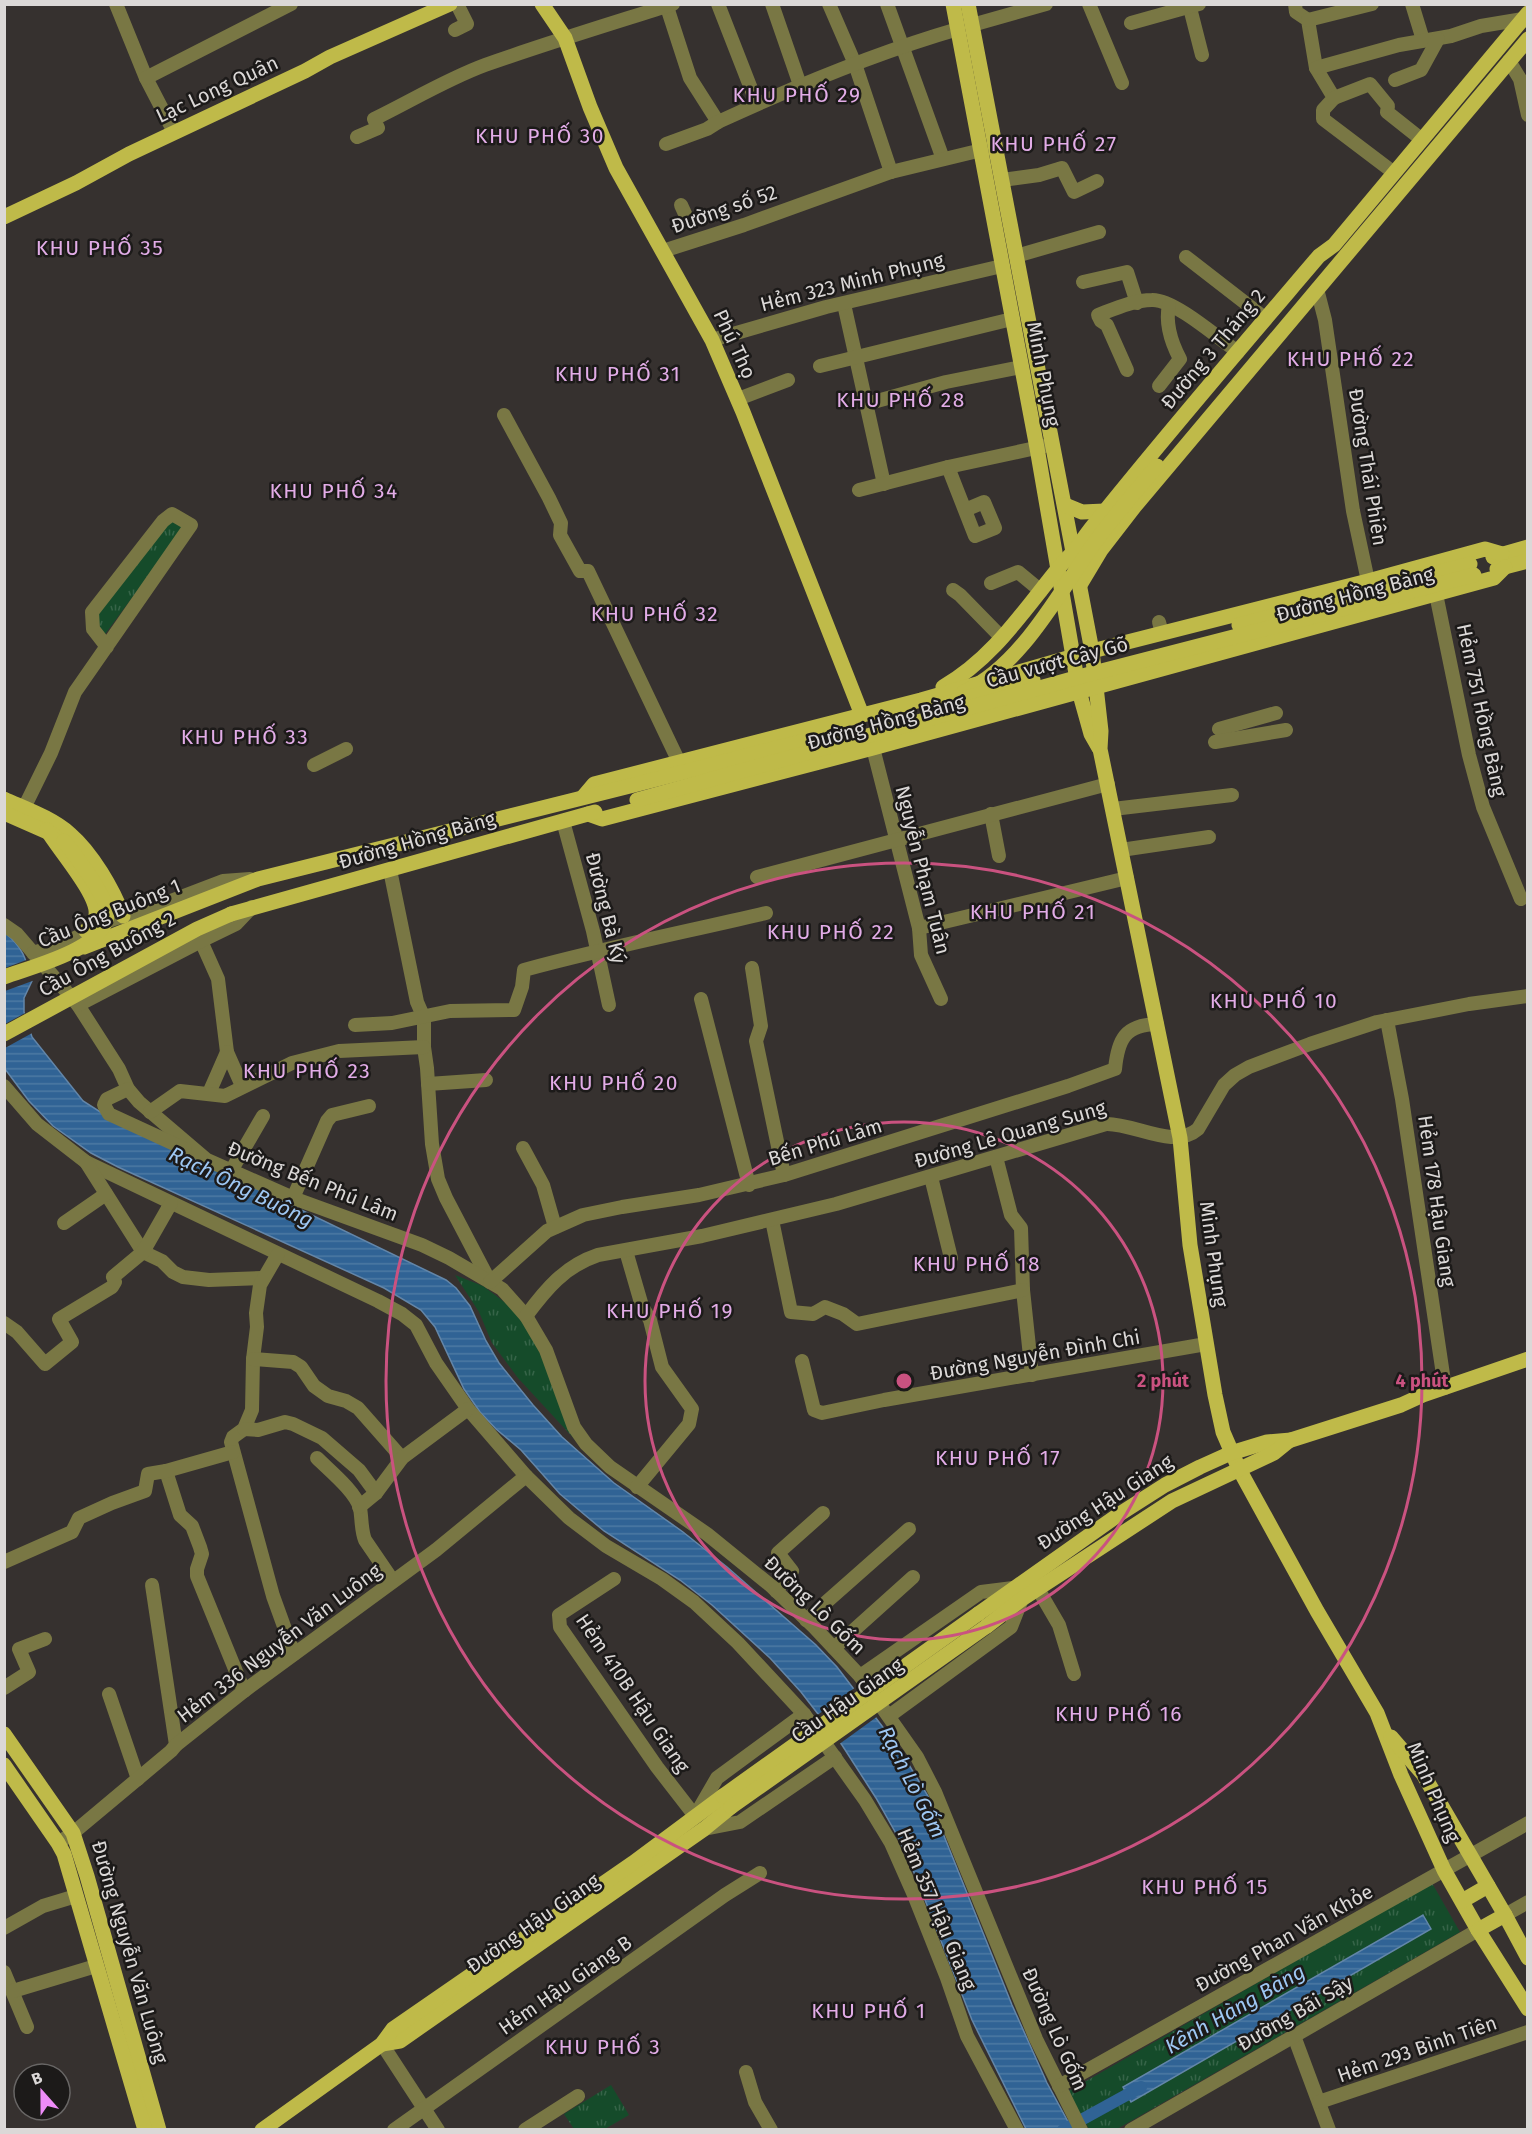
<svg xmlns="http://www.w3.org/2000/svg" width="1532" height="2134" font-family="'Fira Sans',sans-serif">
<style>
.park{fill:url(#park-tufts)}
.water{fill:url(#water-rules);stroke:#6386a9;stroke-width:1.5}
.pier{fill:#36312f}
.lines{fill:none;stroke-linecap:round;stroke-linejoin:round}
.canal{stroke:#306395;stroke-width:12}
.minor{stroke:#797744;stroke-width:14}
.major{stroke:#bfba49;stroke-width:15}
.major-bridge{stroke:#bfba49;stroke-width:15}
.ring{fill:none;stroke:#ca5280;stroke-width:3}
.labels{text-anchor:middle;stroke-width:5;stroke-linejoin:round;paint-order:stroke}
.street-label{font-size:20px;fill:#dbd8d7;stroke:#1c1a19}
.neighbourhood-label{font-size:21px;letter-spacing:1.5px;fill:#e2ace7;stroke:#1c1a19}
.water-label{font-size:21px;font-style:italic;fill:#9ec7f3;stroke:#1c1a19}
.centre{fill:#ca5280;stroke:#1c1a19;stroke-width:3}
.ring-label{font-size:18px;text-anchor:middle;font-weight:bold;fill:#ca5280;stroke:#1c1a19;stroke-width:5;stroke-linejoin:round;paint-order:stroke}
</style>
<defs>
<pattern id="park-tufts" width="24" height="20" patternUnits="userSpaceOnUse" patternTransform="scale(1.5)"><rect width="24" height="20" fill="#154b2a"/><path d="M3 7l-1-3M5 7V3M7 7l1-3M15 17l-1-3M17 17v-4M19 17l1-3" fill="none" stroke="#366448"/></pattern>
<pattern id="water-rules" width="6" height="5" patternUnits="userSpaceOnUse" patternTransform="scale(1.5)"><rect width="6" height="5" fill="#306395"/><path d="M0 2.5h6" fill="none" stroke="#4d79a3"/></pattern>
</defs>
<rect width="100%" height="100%" fill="#36312f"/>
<g class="park">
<polygon points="169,521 185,526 103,637 96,614"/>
<polygon points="455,1275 483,1286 515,1310 533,1337 579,1444 518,1378 492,1343 479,1312"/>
<polygon points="1432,1883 1460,1932 1117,2129 1089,2129 1067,2092"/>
<polygon points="611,2085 629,2115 605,2129 574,2129 564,2114"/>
</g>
<g class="water">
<path d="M4,932C23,947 26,959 32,981L24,998V1012L32,1037L83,1101L105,1115L446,1280L456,1288L470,1306L486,1341L499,1363L533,1405L562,1437L614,1483L683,1532L727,1567L816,1645L837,1667L898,1747L928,1796L1012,2005L1047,2083L1072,2129H1026L972,2020L916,1877L898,1837L876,1798L842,1745L801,1692L770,1658L712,1605L680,1580L604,1531L560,1494L521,1450L496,1429L480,1412L464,1389L435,1327L421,1310L384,1288L118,1167L91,1153L53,1126L29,1101L5,1069Z"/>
<polygon points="1423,1915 1431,1929 1131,2102 1123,2087"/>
</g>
<g class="pier">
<polygon points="29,959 35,980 5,991 5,968"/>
<polygon points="27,1012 34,1032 5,1048 5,1024"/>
<polygon points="856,1687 878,1716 838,1745 816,1716"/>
</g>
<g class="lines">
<polyline class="canal" points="1063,2130 1141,2087"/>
<g class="minor">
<polyline points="116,4 146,78 174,132"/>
<polyline points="718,4 757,104"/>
<polyline points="772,4 800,85"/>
<polyline points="829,4 855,64 891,172"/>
<polyline points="887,4 943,159"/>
<polyline points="1089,4 1122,83"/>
<polyline points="1189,4 1202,55"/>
<polyline points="1295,4 1296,12 1308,20 1316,68 1334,98 1323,110 1323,119 1393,172"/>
<polyline points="1412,4 1423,40"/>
<polyline points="667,7 690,78 718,122"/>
<polyline points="1308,20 1372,4"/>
<polyline points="1131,23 1199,4"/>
<polyline points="972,25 1046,4"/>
<polyline points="455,30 467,24 457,4"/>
<polyline points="1509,61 1520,79 1528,115"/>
<polyline points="1316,68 1399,45 1451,36 1481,26 1523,19"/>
<polyline points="146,78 291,4"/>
<polyline points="1395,80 1421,70 1438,39"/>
<polyline points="1334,98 1370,84 1388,106 1387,112 1421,139"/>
<path d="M357,137L378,128L374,119C411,101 447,79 485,65C547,43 610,24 673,4"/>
<path d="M666,144L707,129L718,122C796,86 875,53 958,29"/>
<polyline points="1002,180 1039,175 1062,168 1074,192 1097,181"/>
<polyline points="681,205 686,216"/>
<polyline points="663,251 744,225 891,172 990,148"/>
<polyline points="1016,256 1099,232"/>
<polyline points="1186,257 1266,319"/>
<polyline points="1083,282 1127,272 1137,303"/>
<polyline points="1317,289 1325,320 1353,511 1368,581"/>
<polyline points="844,304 884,484"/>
<polyline points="712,340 826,307 1002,266"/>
<polyline points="820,366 1012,319"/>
<path d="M1127,370L1107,325L1101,321L1098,315C1114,309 1134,300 1152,300C1174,299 1219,339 1238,352"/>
<path d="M1159,386L1180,359C1171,342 1165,324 1169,305"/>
<polyline points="738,399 788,380"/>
<polyline points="866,404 946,382 1021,367"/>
<polyline points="504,415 549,498 561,523 560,535 580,571 588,571 679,762"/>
<polyline points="948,467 975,536 995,528 984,502 965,510"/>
<polyline points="859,490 948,467 1045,446"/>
<polyline points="991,583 1018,572 1041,591"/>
<polyline points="953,590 960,595 1002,638"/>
<polyline points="1436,594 1469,755 1483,807 1521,899"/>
<polyline points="1159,622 1162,633"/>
<polyline points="1219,729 1276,713"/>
<polyline points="1215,742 1286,730"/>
<polyline points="873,748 919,928 921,955 941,999"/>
<polyline points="314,765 346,749"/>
<polyline points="24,808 51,753 75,692 191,525 172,514 163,521 92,612 93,629 107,647"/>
<polyline points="1113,809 1232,795"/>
<polyline points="991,814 999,856"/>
<polyline points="563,821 593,931 609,1005"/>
<polyline points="1121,850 1209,837"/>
<polyline points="390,870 417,1002 424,1018 424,1047 427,1068 432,1144 438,1179 446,1198 489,1280"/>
<polyline points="757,877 1108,784"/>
<polyline points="4,925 17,934 78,1005 119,1069 128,1089 139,1102 207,1160 293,1198 422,1245 449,1258 502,1289 526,1316 546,1350 574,1427 586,1444 610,1467 707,1534 770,1585 814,1627 860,1676 917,1757 935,1792 1036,2039 1081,2130"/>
<polyline points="919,928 1127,878"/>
<polyline points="201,941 218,979 227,1052 242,1086"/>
<path d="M33,953C47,948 64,945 77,937C95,927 113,916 134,915L223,881L250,879"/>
<polyline points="752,968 761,1026 756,1041 784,1175"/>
<polyline points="701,999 749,1185"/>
<polyline points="78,1005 201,941 236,924 252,907"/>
<polyline points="1387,1020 1402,1099 1445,1388"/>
<path d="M355,1025L392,1023L450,1011L514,1010L522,987L524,970C604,948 685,932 766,913"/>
<polyline points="428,1084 486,1080"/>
<polyline points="4,1086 37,1124 86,1162 378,1301 402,1314 416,1325 436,1363 468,1409 526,1476 569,1518 606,1546 662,1579 694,1602 738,1643 804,1714 865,1800 891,1843 914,1895 947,1978 967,2036 1017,2130"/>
<polyline points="128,1089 107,1099 104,1105 109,1114 185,1149"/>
<polyline points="209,1093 227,1052"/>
<polyline points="150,1112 180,1091 225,1096 292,1063 339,1051 424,1047"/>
<polyline points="523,1148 543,1185 555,1227"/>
<polyline points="996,1157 1011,1215 1021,1228 1023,1290 1032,1375"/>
<polyline points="86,1162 143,1252 162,1261 173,1272 183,1277 209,1280 262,1278"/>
<polyline points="231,1171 263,1116"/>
<polyline points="931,1177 951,1258"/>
<polyline points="293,1198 327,1121 332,1115 369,1106"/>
<polyline points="772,1220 791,1312 813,1314 825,1307 843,1314 857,1324 1023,1290"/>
<polyline points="64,1223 106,1194"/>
<polyline points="626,1251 642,1306 650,1320 662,1367 692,1409 689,1424 637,1487"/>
<polyline points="278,1254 260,1285 256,1313 257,1327 253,1359 252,1410 244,1429 233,1437 231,1442 273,1596 294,1654"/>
<path d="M490,1282L547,1231L583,1215L622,1207L699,1195L784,1175L1068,1086L1115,1069C1118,1039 1125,1025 1157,1024"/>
<path d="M526,1316C546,1289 565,1266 598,1255L702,1236L836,1204L1106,1124C1134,1123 1174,1150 1198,1129L1224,1085L1235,1075L1249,1067L1310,1044L1377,1022L1469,1004L1528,996"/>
<polyline points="4,1323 17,1332 45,1364 72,1342 59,1319 112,1287 115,1282 113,1277 143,1252 171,1203"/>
<polyline points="253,1359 293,1362 301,1367 314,1386 328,1396 346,1401 358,1408 402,1458"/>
<polyline points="802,1361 814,1410 822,1413 884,1400 1206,1344"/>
<polyline points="244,1429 258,1430 285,1422 293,1424 322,1438 359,1470 376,1493"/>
<path d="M317,1458C330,1471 355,1491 360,1508C362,1519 361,1530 365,1540L393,1581"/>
<polyline points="166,1471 180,1515 192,1526 200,1547 202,1554 197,1569 197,1576 244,1691"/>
<polyline points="359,1507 376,1493 402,1458 468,1409"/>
<polyline points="4,1562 72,1532 79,1518 112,1503 145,1491 148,1474 166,1471 233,1452"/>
<polyline points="614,1579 559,1615 560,1627 657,1767 695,1816 717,1778 804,1714"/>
<polyline points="152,1585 176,1745"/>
<polyline points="1038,1589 1059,1625 1074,1674"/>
<polyline points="776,1591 792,1571 778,1553 823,1513"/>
<polyline points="806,1620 909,1529"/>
<polyline points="834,1648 913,1577"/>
<polyline points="860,1676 981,1592 1013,1588"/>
<polyline points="4,1688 29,1672 19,1649 45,1639"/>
<polyline points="109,1694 138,1779"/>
<polyline points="889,1716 1011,1627 1022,1599"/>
<polyline points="704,1829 740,1822 835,1757"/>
<polyline points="58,1843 73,1833 171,1751 176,1745 244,1691 436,1550 526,1476"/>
<polyline points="1505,1915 1528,1902"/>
<polyline points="4,1928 43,1906 76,1896"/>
<polyline points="4,1972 27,2027"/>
<polyline points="13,1991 96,1966"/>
<polyline points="1294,2036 1329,2130"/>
<polyline points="382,2044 438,2130"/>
<polyline points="746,2072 755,2102 771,2130"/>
<polyline points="1059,2086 1528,1823"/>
<polyline points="1319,2102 1528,2032"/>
<polyline points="394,2130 725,1895 760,1873"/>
<polyline points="525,2130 578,2096"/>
<polyline points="1131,2130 1478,1930"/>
</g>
<g class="major">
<polyline points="542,4 565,38 590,107 616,168 712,340 743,412 862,715"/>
<polyline points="953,4 1037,448 1079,691 1091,734 1099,748"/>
<polyline points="968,4 1092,651 1101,731 1100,749 1180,1138 1190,1245 1215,1395 1223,1432 1239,1469 1317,1611 1377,1713 1401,1775 1444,1870 1478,1930 1528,2009"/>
<polyline points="4,217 76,183 129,154 305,71 330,57 450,4"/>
<polyline points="1065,505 1082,512 1105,511"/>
<polyline points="1493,557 1528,547"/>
<polyline points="1497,569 1528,561"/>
<polyline points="1080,585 1101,550 1135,506 1528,39"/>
<path d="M943,687C992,659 1022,613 1057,570C1062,563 1069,557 1075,550C1082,541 1089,530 1097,521C1169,431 1244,344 1319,256L1334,245L1528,13"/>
<polyline points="583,797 594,784 921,700 1092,651 1368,581 1485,549 1502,554"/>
<path d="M4,799C26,809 52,818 70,834C92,853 113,889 123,916"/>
<polyline points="4,813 54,835"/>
<polyline points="588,814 602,819 873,748 1494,578 1505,567"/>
<path d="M47,830C58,849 99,895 96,915C95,921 90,926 86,931"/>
<polyline points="231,914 595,812"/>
<polyline points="84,947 258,879 634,785 804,741"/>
<polyline points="978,1614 1118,1515 1165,1485 1200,1467 1231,1453 1267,1442 1291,1440 1401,1405 1423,1395 1528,1359"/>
<polyline points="987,1626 1022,1599 1172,1501 1274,1453 1290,1440"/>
<polyline points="4,1734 73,1833 87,1876 159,2130"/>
<polyline points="1391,1737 1423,1774 1505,1915 1528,1958"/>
<polyline points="4,1765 58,1843 64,1854 145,2130"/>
<polyline points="1462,1901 1488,1886"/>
<polyline points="1478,1930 1505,1915"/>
<polyline points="382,2044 400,2041 704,1829 731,1807"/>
<polyline points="262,2130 382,2044 393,2029 633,1863 723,1796"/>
</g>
<g class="major-bridge">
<polyline points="1239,625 1470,564"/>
<path d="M964,692C1021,666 1058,594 1093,545C1113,517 1135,492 1157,466"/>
<polyline points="932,707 1033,680"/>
<polyline points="637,800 1090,674 1474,575"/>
<path d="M4,977C33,966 108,949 107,912C106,895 75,855 64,841"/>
<polyline points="4,1034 197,929 231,914"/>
<polyline points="723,1796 978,1614"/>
<polyline points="731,1807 987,1626"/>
</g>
</g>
<g class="ring">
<circle cx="904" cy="1381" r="259"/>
<circle cx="904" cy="1381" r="518"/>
</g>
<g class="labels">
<g class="street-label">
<text transform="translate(217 89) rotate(-25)" y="7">Lạc Long Quân</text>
<text transform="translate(724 209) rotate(-19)" y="7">Đường số 52</text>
<text transform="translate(852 282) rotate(-14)" y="7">Hẻm 323 Minh Phụng</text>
<text transform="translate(735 344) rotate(65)" y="7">Phú Thọ</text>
<text transform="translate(1213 349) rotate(-50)" y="7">Đường 3 Tháng 2</text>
<text transform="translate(1044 374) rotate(79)" y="7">Minh Phụng</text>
<text transform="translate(1368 467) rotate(81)" y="7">Đường Thái Phiên</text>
<text transform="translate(1355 594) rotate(-15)" y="7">Đường Hồng Bàng</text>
<text transform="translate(1057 662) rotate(-15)" y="7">Cầu vượt Cây Gõ</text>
<text transform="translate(1482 710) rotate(78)" y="7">Hẻm 751 Hồng Bàng</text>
<text transform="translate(886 722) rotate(-15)" y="7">Đường Hồng Bàng</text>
<text transform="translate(417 840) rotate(-16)" y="7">Đường Hồng Bàng</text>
<text transform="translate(923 870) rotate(76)" y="7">Nguyễn Phạm Tuân</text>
<text transform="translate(606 908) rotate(76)" y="7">Đường Bà Ký</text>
<text transform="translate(109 913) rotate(-22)" y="7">Cầu Ông Buông 1</text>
<text transform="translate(107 954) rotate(-29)" y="7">Cầu Ông Buông 2</text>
<text transform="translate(1010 1134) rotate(-16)" y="7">Đường Lê Quang Sung</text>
<text transform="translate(825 1142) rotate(-17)" y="7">Bến Phú Lâm</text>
<text transform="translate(313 1181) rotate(22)" y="7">Đường Bến Phú Lâm</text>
<text transform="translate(1437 1201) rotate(82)" y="7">Hẻm 178 Hậu Giang</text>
<text transform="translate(1214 1254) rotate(82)" y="7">Minh Phụng</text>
<text transform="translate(1035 1355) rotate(-10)" y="7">Đường Nguyễn Đình Chi</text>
<text transform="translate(1105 1502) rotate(-33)" y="7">Đường Hậu Giang</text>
<text transform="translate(815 1605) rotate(44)" y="7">Đường Lò Gốm</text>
<text transform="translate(279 1643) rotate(-37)" y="7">Hẻm 336 Nguyễn Văn Luông</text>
<text transform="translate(633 1693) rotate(56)" y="7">Hẻm 410B Hậu Giang</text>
<text transform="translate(847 1700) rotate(-35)" y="7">Cầu Hậu Giang</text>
<text transform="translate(1434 1792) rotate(67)" y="7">Minh Phụng</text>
<text transform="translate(937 1909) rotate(67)" y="7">Hẻm 357 Hậu Giang</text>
<text transform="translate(533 1923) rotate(-35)" y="7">Đường Hậu Giang</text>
<text transform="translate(1284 1938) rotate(-29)" y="7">Đường Phan Văn Khỏe</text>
<text transform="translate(130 1952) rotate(74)" y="7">Đường Nguyễn Văn Luông</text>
<text transform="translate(565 1985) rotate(-35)" y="7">Hẻm Hậu Giang B</text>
<text transform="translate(1295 2013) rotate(-30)" y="7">Đường Bãi Sậy</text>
<text transform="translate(1055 2029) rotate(66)" y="7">Đường Lò Gốm</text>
<text transform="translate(1417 2049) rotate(-19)" y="7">Hẻm 293 Bình Tiên</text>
</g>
<g class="neighbourhood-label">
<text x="797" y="102">KHU PHỐ 29</text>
<text x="540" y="143">KHU PHỐ 30</text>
<text x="1054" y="151">KHU PHỐ 27</text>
<text x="100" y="255">KHU PHỐ 35</text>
<text x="1351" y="366">KHU PHỐ 22</text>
<text x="618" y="381">KHU PHỐ 31</text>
<text x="901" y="407">KHU PHỐ 28</text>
<text x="334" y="498">KHU PHỐ 34</text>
<text x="655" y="621">KHU PHỐ 32</text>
<text x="245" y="744">KHU PHỐ 33</text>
<text x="1033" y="919">KHU PHỐ 21</text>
<text x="831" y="939">KHU PHỐ 22</text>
<text x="1274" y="1008">KHU PHỐ 10</text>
<text x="307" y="1078">KHU PHỐ 23</text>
<text x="614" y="1090">KHU PHỐ 20</text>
<text x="977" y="1271">KHU PHỐ 18</text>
<text x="670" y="1318">KHU PHỐ 19</text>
<text x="998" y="1465">KHU PHỐ 17</text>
<text x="1119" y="1721">KHU PHỐ 16</text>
<text x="1205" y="1894">KHU PHỐ 15</text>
<text x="869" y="2018">KHU PHỐ 1</text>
<text x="603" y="2054">KHU PHỐ 3</text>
</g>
<g class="water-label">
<text transform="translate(241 1187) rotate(26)" y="7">Rạch Ông Buông</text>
<text transform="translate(912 1782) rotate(63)" y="7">Rạch Lò Gốm</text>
<text transform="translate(1235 2009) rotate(-30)" y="7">Kênh Hàng Bàng</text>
</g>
</g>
<circle cx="904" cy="1381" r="9" class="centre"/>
<g class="ring-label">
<text x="1163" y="1387">2 phút</text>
<text x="1422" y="1387">4 phút</text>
</g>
<rect width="1532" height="2134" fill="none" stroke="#dbd8d7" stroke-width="12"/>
<g transform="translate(42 2092) rotate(339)"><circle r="28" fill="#1c1a19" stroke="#686665" stroke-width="1.5"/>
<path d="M0-4.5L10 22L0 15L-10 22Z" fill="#ee8cf9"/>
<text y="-9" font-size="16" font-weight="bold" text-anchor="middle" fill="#dbd8d7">B</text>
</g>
</svg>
